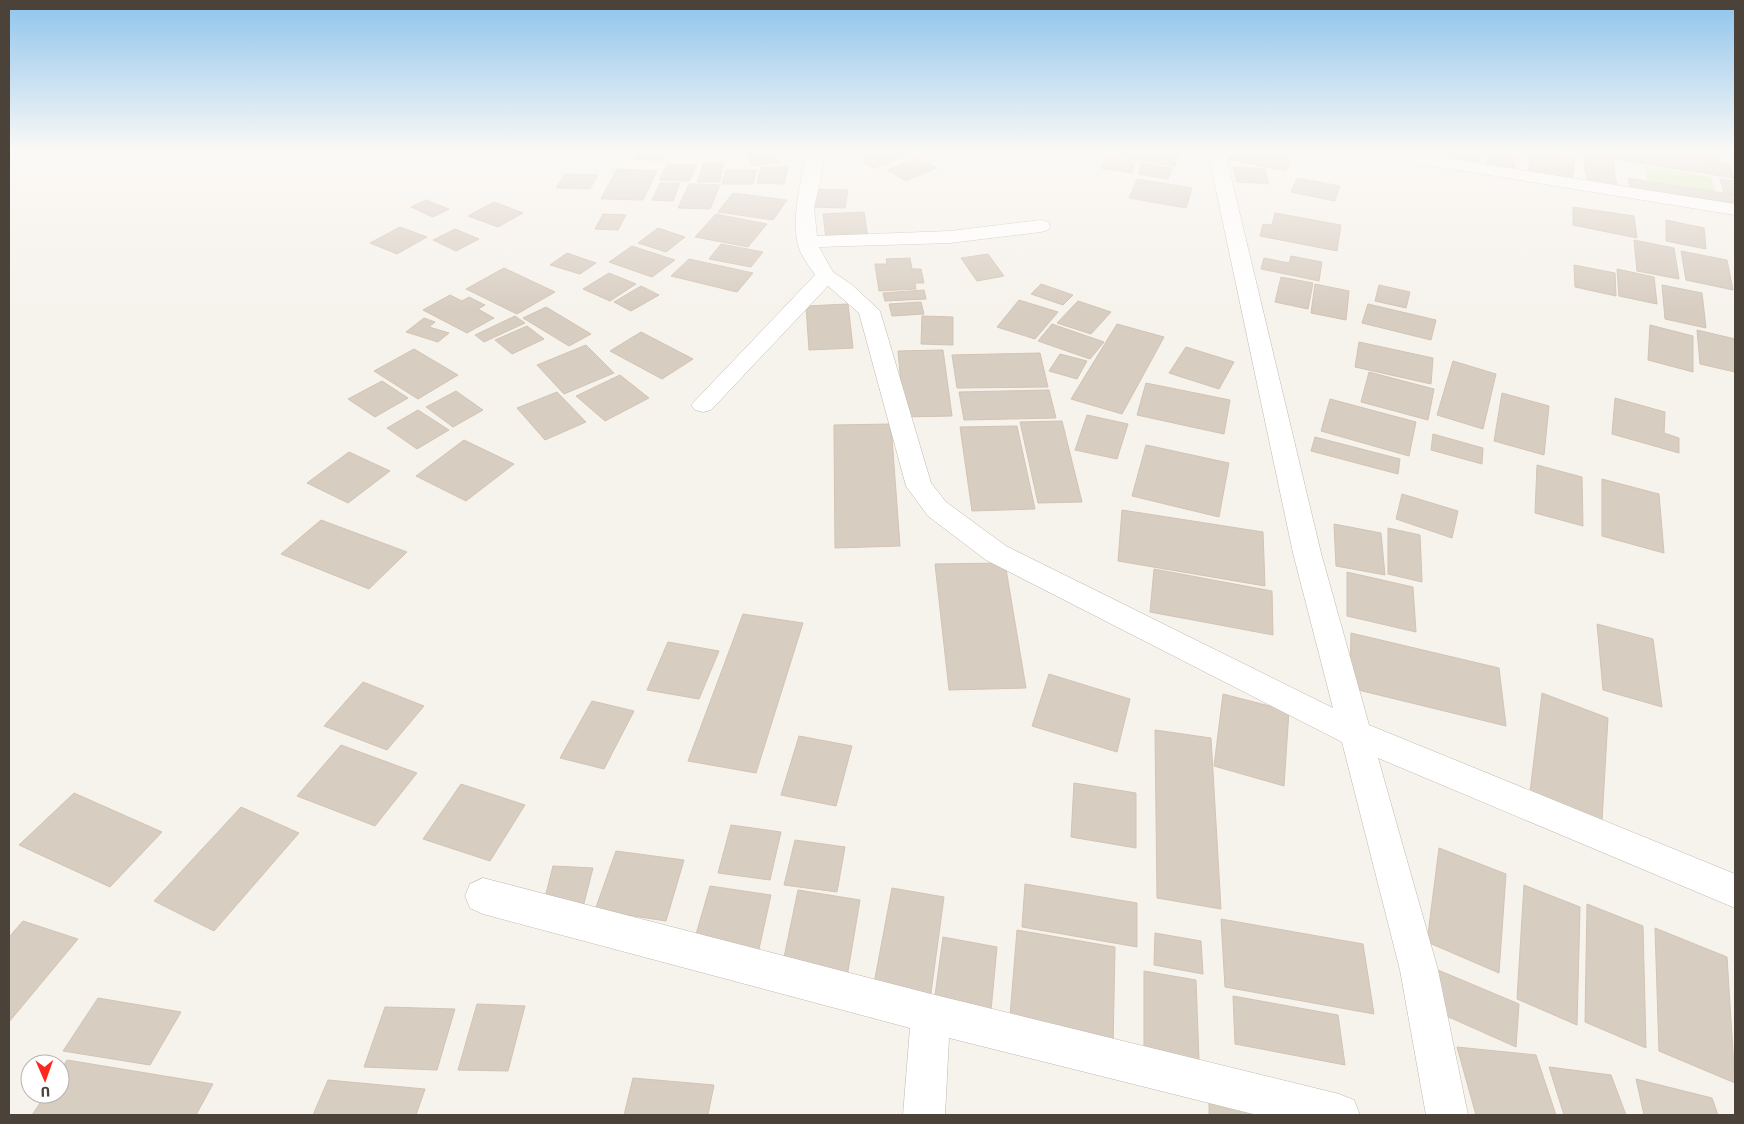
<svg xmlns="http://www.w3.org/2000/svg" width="1744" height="1124" font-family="'Fira Sans',sans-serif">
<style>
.green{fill:#d7eab5}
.building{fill:#d8cdc1;stroke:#d3c4b4}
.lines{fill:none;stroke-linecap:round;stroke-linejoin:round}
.minor-casing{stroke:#c2b9ae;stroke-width:1}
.minor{fill:#fff;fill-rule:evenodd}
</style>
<rect width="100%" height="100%" fill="#f6f2ec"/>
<polygon class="green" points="1644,166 1711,177 1716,192 1647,181"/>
<g class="building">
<polygon points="639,152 668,152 661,161 634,159"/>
<polygon points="745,152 773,152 780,162 753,166"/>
<polygon points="884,152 904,152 910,155 873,168 860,160"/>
<polygon points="1122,152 1180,152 1175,166 1119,157"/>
<polygon points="1231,152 1259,152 1291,158 1286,171 1228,159"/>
<polygon points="1443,152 1480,152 1479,168 1443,161"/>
<polygon points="1488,152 1515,157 1514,173 1487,169"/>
<polygon points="1532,152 1575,160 1572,180 1528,171"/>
<polygon points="1601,152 1647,152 1729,164 1734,178 1602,157"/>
<polygon points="1658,152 1716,152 1719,162"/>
<polygon points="1720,152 1735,152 1735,157 1720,155"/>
<polygon points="1584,155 1613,160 1615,176 1585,171"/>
<polygon points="1106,157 1136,162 1131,173 1101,168"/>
<polygon points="917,158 937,168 906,181 887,170"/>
<polygon points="703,162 724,162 720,182 698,182"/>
<polygon points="1142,163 1172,168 1168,179 1138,174"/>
<polygon points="667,164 697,165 689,181 659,180"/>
<polygon points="761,167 788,167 784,184 757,183"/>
<polygon points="1233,167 1265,169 1269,184 1237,182"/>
<polygon points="617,169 657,171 643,200 601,199"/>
<polygon points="726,170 756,170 753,184 722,184"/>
<polygon points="1586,171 1615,176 1618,190 1587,185"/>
<polygon points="565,174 598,175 590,189 556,188"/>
<polygon points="1297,178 1340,186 1335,201 1291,192"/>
<polygon points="1628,178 1735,195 1735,209 1631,192"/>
<polygon points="1137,179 1192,188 1186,208 1129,198"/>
<polygon points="1720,179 1735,181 1735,195 1724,193"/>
<polygon points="660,183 680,183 673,201 652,200"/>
<polygon points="689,184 720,185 710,209 678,208"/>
<polygon points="813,189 848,190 845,208 809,207"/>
<polygon points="733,193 787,200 773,220 718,212"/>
<polygon points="426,200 449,209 433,217 411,207"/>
<polygon points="494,202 523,213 498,227 468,216"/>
<polygon points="1573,207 1634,216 1637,238 1573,225"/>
<polygon points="864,212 868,238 826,240 823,214"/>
<polygon points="1275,213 1341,225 1337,251 1260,236 1263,224 1272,225"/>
<polygon points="603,214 626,215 618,230 595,229"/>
<polygon points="716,214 767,224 748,247 695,237"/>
<polygon points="1666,220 1704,228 1706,249 1666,241"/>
<polygon points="400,227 427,237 397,254 370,243"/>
<polygon points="658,228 685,237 666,252 638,243"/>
<polygon points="455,229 479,239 456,251 433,240"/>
<polygon points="1634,240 1674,248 1679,279 1637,271"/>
<polygon points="721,244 763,252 751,267 709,259"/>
<polygon points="632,246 675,260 652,277 609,262"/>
<polygon points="1681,251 1727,260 1733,290 1686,280"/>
<polygon points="567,253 596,263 580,274 550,265"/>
<polygon points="988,254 1004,276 977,281 961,258"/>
<polygon points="1291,256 1322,262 1319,281 1261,269 1264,258 1289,263"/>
<polygon points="910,258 912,269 921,269 924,283 915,283 916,289 879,291 875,264 887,264 886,259"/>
<polygon points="689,259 753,273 737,292 671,276"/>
<polygon points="1574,265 1615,273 1616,296 1575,287"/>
<polygon points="504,268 555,292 517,314 466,289"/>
<polygon points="1617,269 1654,277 1657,304 1619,296"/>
<polygon points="609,273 636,284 610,301 583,289"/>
<polygon points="1281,277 1313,283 1308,309 1275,302"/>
<polygon points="1041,284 1073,295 1063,305 1031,294"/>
<polygon points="1315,284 1349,291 1346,320 1311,313"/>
<polygon points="1379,285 1410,292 1406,308 1375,301"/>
<polygon points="1662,285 1702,293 1706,328 1665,319"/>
<polygon points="641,286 659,295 631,311 614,302"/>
<polygon points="924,290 926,299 885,301 883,293"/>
<polygon points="450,295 462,301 469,297 485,305 478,309 494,318 467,333 423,310"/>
<polygon points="1019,300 1058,312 1035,339 997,327"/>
<polygon points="1078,301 1111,312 1091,334 1057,323"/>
<polygon points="921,302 924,314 892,316 889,304"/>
<polygon points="848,304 853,348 809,350 806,306"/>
<polygon points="1368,304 1436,320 1431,340 1362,323"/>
<polygon points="546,307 591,334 569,346 523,318"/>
<polygon points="515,316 525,323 484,342 475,335"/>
<polygon points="922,316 953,317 953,345 921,344"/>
<polygon points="424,318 435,322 429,327 449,333 438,342 406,332"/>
<polygon points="1052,324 1104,342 1090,359 1038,341"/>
<polygon points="1117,324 1164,337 1122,414 1071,399"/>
<polygon points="1650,325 1693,336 1693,372 1648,360"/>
<polygon points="527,326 544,339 512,354 495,340"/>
<polygon points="1697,330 1735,339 1735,372 1700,364"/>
<polygon points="641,332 693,359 662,379 610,351"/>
<polygon points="1359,342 1433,358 1431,384 1355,367"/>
<polygon points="586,345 614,373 564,394 537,365"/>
<polygon points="1186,347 1234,362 1219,389 1169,373"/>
<polygon points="414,349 458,375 418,399 374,371"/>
<polygon points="943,350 952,416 904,417 898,351"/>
<polygon points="1040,353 1048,387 957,388 952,355"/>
<polygon points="1060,354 1087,361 1077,379 1049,371"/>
<polygon points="1453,361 1496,374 1483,429 1437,415"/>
<polygon points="1369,372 1434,389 1428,420 1361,402"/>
<polygon points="620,375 649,398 605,421 576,396"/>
<polygon points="382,381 408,398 375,417 348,399"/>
<polygon points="1146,383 1230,400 1224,434 1137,415"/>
<polygon points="1049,390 1056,418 964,420 959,392"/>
<polygon points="456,391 483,410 453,427 426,407"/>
<polygon points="557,392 586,422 545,440 517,408"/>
<polygon points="1502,393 1549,406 1544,455 1494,441"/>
<polygon points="1615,398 1665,412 1664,433 1679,438 1679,453 1612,434"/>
<polygon points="1330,399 1416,422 1409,456 1321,431"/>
<polygon points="418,410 449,430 417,449 387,428"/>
<polygon points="1087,415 1128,424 1117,459 1075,450"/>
<polygon points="1062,421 1082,502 1038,503 1020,422"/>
<polygon points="891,424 900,546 835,548 834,425"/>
<polygon points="1017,426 1035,509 972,511 960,427"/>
<polygon points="1433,434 1483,448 1482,464 1431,450"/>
<polygon points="1315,437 1400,459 1398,474 1311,451"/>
<polygon points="464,440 514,464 466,501 416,476"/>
<polygon points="1146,445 1229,463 1219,517 1132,496"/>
<polygon points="349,452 390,471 348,503 307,483"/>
<polygon points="1537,465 1582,477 1583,526 1535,513"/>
<polygon points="1602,479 1659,494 1664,553 1602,536"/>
<polygon points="1402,494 1458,511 1452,538 1396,519"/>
<polygon points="1122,510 1263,532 1265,586 1118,561"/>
<polygon points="321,520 407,552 369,589 281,554"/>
<polygon points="1334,524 1381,533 1385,575 1336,566"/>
<polygon points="1388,528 1420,535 1422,582 1388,574"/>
<polygon points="1005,563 1026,688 949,690 935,564"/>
<polygon points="1154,569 1272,591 1273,635 1150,612"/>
<polygon points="1347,572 1413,587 1416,632 1347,616"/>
<polygon points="743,614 803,623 756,773 688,761"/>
<polygon points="1597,624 1653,639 1662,707 1603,690"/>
<polygon points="1351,633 1499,668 1506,726 1350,688"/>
<polygon points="668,642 719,651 699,699 647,690"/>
<polygon points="1049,674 1130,699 1117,752 1032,726"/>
<polygon points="363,682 424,706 387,750 324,726"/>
<polygon points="1542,693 1608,718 1602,821 1530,792"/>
<polygon points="1223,694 1289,711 1284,786 1214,766"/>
<polygon points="592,701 634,711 604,769 560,758"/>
<polygon points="1155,730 1211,738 1221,909 1157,898"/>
<polygon points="799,736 852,746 836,806 781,795"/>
<polygon points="341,745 417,773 375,826 297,796"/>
<polygon points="1074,783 1136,793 1136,848 1071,837"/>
<polygon points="461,784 525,805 490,861 423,839"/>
<polygon points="74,793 162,832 110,887 19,845"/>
<polygon points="241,807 299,833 214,931 154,901"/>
<polygon points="731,825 781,832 770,880 718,873"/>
<polygon points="795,840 845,847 837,892 784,885"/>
<polygon points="1439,848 1506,874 1499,973 1427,942"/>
<polygon points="616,851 684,860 666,921 595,910"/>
<polygon points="553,866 593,868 582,911 542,909"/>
<polygon points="1025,884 1137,903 1137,947 1022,927"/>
<polygon points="1524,885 1580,907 1577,1025 1517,999"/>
<polygon points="710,886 771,895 757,958 692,948"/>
<polygon points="892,888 944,897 930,1000 873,989"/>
<polygon points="798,890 860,900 847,977 782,967"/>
<polygon points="1587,904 1643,926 1646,1048 1585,1022"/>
<polygon points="1221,919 1363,944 1374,1014 1225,987"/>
<polygon points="23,921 78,939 9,1022 9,937"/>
<polygon points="1655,928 1727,957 1735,1083 1659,1051"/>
<polygon points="1017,930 1115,947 1113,1048 1009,1028"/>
<polygon points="1155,933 1201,941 1203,974 1154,965"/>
<polygon points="943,937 997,947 990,1021 933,1010"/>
<polygon points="1438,970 1519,1004 1516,1047 1433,1010"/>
<polygon points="1144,971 1196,980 1199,1060 1144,1049"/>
<polygon points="1233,996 1338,1015 1345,1065 1235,1044"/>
<polygon points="98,998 181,1012 150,1065 63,1051"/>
<polygon points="477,1004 525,1006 508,1071 458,1070"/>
<polygon points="385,1007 455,1009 437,1070 364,1067"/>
<polygon points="1457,1047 1536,1055 1556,1115 1476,1115"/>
<polygon points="67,1060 213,1084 196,1115 32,1115 46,1094 60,1094 60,1071"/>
<polygon points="1549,1067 1611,1075 1626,1115 1564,1115"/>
<polygon points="633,1078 714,1085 708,1115 624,1115"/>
<polygon points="1636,1079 1712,1098 1718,1115 1644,1115"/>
<polygon points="328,1080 425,1089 416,1115 313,1115"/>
<polygon points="1209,1090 1296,1108 1297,1115 1209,1115"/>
</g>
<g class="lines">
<defs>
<g id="minor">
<path d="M806,152H823L821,177L814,208L817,236L950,231L1041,220L1048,222L1050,226L1048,230L1041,232L950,243L819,247L833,272L851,284L880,311L931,483L946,502L1006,546L1333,708L1293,553L1208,152H1225L1321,553L1369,725L1735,874V908L1378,758L1438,970L1468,1115H1426L1400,970L1342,742L986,560L928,516L906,486L859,313L828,286L711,410L703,412L695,410L691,405L815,275C810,267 802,257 799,248C790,218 802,182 806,152Z"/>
<polygon points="1370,152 1408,152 1735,204 1735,215 1378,157 1372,156"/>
<polygon points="483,878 931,994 1339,1094 1354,1100 1360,1115 1257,1115 949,1038 945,1115 903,1115 910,1028 483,914 470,908 465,896 470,884"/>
</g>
</defs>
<use href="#minor" class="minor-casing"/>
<use href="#minor" class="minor"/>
</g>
<linearGradient id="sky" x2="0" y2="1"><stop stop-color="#8fc4ec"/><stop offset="0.49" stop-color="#fbf9f6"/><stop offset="1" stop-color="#fbf9f6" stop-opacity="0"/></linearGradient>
<rect width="1744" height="309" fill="url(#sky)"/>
<rect width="1744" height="1124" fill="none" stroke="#4b4239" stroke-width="20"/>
<g transform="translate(45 1079) rotate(178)"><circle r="24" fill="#ffffff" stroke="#b7b3b0"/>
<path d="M0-4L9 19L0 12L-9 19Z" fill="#fc281d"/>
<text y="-8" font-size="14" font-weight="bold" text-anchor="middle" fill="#4b4239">U</text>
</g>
</svg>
